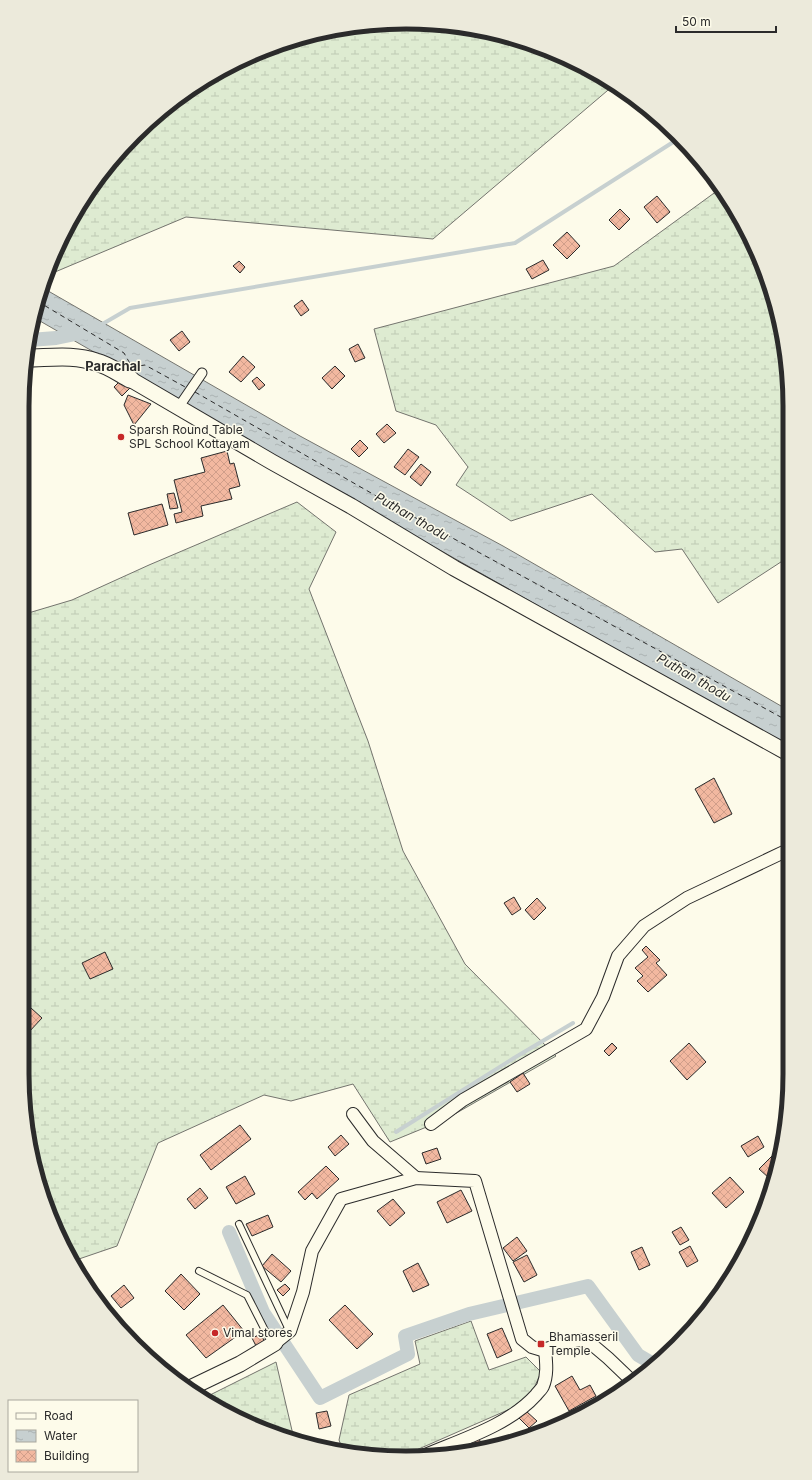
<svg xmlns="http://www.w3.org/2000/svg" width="812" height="1480" font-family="Inter,sans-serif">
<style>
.wetland{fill:url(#wetland-marsh);stroke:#74746e}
.water{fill:url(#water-ripples);stroke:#74746e}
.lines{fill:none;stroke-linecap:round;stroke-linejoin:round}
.stream{stroke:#c7d0d0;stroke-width:4}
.canal{stroke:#c7d0d0;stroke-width:14}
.ferry{stroke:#2b2b2b;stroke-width:1;stroke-dasharray:5 4;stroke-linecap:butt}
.building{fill:url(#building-cross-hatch);stroke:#2b2b2b}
.service-casing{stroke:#2b2b2b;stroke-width:8}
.pedestrian-casing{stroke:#2b2b2b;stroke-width:11}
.minor-casing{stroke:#2b2b2b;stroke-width:14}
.tertiary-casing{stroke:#2b2b2b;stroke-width:17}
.secondary-casing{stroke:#2b2b2b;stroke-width:19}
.service{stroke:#fdfbea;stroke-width:6}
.pedestrian{stroke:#fdfbea;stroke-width:9}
.minor{stroke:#fdfbea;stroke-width:12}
.tertiary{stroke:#fdfbea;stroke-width:15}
.secondary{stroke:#fdfbea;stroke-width:17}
.poi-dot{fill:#c62828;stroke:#fdfbea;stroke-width:1.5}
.labels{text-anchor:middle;stroke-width:3;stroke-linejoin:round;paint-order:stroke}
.poi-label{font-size:12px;fill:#2b2b2b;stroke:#fdfbea;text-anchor:start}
.neighbourhood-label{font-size:13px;font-weight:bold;fill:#2b2b2b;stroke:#fdfbea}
.water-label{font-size:13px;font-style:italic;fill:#2b2b2b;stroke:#fdfbea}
.rim{fill:none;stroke:#2b2b2b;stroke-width:5}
</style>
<defs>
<pattern id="wetland-marsh" width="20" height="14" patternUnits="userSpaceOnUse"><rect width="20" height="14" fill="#deebd1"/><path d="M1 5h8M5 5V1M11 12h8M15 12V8" fill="none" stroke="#bfcab4"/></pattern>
<pattern id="water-ripples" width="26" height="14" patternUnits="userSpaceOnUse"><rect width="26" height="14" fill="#c7d0d0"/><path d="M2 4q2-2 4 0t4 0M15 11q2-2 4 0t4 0" fill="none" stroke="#abb3b3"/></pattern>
<pattern id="building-cross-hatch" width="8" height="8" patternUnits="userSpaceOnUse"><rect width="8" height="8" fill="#f2b8a0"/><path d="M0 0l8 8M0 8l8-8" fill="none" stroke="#d09e8a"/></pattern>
</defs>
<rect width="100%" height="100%" fill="#fdfbea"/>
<g class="wetland">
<polygon points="381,23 456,25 529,42 598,73 614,85 433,239 186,217 55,272 50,270 73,214 117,153 172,101 236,62 306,35"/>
<polygon points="721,188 725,192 770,282 787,356 787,558 718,603 682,549 655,552 592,494 511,521 456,485 468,467 436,425 396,411 374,329 614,266"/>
<polygon points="297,502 336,532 309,589 368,741 403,851 465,964 556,1056 446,1119 390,1142 353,1084 291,1101 264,1095 158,1143 117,1246 76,1260 42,1198 22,1074 23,609 25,614 72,600 149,565"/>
<polygon points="471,1321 489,1370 526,1357 541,1372 532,1393 510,1409 405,1455 342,1448 339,1440 349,1395 420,1364 415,1341"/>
<polygon points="276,1362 294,1439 204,1398"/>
</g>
<polygon class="water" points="43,288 300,436 503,546 788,710 788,747 346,497 33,317 35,306"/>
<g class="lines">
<g class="stream">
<polyline points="99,326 130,308 515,243 678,139"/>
<polyline points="396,1132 514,1058 573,1023"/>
</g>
<g class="canal">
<polyline points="30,340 56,338 85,332"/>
<polyline points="229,1232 263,1312 320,1398 408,1354 405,1336 469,1314 588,1286 638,1355 655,1365"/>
</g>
<g class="ferry">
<polyline points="37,301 124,353 132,367 145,365 187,388"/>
<polyline points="195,392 392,505 788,721"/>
</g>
</g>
<g class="building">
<polygon points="657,196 670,212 657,223 644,207"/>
<polygon points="620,209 630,219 619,230 609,220"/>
<polygon points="567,232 580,246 567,259 553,245"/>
<polygon points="543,260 549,270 532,279 526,269"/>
<polygon points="239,261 245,267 240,273 233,266"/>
<polygon points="302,300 309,310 301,316 294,306"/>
<polygon points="182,331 190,342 179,351 170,340"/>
<polygon points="358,344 365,358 355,362 349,349"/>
<polygon points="243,356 255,367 241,382 229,372"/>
<polygon points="335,366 345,376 332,389 322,378"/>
<polygon points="257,377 265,385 259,390 252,381"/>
<polygon points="121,380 130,388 122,396 114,387"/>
<polygon points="128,395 151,404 134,425 124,405"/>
<polygon points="387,424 396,433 384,443 376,434"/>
<polygon points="360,440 368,448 359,457 351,449"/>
<polygon points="408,449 419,457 405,475 394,467"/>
<polygon points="227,451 230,464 234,463 240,486 229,489 232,499 201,506 203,516 176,523 174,514 182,512 174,480 205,472 201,458"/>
<polygon points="421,464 431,472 421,486 410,477"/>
<polygon points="174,493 178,508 170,509 167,494"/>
<polygon points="162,504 168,525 134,535 128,513"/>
<polygon points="714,778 732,814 714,823 695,789"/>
<polygon points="514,897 521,909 512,915 504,903"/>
<polygon points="537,898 546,908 534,920 525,910"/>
<polygon points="646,946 660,960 656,963 667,975 648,992 637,981 643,976 635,968 648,957 642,950"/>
<polygon points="105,952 113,969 90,979 82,963"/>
<polygon points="31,1008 42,1018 28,1033 22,1028 22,1018"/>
<polygon points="612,1043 617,1048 609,1056 604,1051"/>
<polygon points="689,1043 706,1062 687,1080 670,1061"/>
<polygon points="523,1073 530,1084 517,1092 510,1082"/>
<polygon points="240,1125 251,1139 211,1170 200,1155"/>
<polygon points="341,1135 349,1144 335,1156 328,1147"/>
<polygon points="758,1136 764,1147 748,1157 741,1146"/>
<polygon points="437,1148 441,1159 426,1164 422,1153"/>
<polygon points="773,1155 779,1162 778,1169 769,1178 759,1169"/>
<polygon points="326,1166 339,1179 317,1199 312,1193 305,1200 298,1192"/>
<polygon points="245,1176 255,1194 236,1204 226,1187"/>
<polygon points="730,1177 744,1192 726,1208 712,1193"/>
<polygon points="200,1188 208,1198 195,1209 187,1199"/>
<polygon points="461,1190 472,1211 447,1223 437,1202"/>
<polygon points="393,1199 405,1213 390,1226 377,1211"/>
<polygon points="268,1215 273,1227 252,1236 246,1224"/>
<polygon points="681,1227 689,1240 680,1245 672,1232"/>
<polygon points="517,1237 527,1251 513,1261 503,1248"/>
<polygon points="690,1246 698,1261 687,1267 679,1252"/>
<polygon points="642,1247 650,1265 639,1270 631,1252"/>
<polygon points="272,1254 291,1271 281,1282 262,1266"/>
<polygon points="527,1255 537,1275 524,1282 513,1262"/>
<polygon points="418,1263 429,1285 413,1292 403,1271"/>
<polygon points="181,1274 200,1294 184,1310 165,1291"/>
<polygon points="285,1284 290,1289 283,1296 277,1290"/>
<polygon points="124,1285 134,1298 121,1308 111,1296"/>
<polygon points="223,1305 244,1331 206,1358 186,1335"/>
<polygon points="345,1305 373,1334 357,1349 329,1320"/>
<polygon points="502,1328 512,1351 497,1358 487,1334"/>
<polygon points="261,1334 265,1343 257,1348 252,1338"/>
<polygon points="572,1376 580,1390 590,1385 596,1396 569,1411 555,1386"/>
<polygon points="327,1411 331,1426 319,1429 316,1413"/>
<polygon points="526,1411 537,1421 529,1428 519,1418"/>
<polygon points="478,1438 483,1445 469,1448 467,1446"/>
</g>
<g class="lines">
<defs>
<g id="service">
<polyline points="239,1224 289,1330"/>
<polyline points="199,1271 247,1295 272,1344"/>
</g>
<polyline id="pedestrian" points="178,408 202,373"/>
<g id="minor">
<polyline points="353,1114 373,1141 416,1178"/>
<polyline points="431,1124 463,1100 586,1029 603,997 618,956 644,926 687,898 788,850"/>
<polyline points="275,1343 290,1331 303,1292 312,1251 341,1199 416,1178 475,1181 522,1339 532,1347 542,1350 578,1340 589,1342 608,1358 631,1380"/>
<path d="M423,1456C460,1440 508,1426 536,1395C538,1392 542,1389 543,1386C548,1374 546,1361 545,1349"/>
</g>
<g id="tertiary">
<polyline points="130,379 272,462 351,506 454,568 788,753"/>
<polyline points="188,1389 240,1364 275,1343"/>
</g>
<path id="secondary" d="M27,358C49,358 74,354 96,362C108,365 119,373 130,379"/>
</defs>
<use href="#service" class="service-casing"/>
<use href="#pedestrian" class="pedestrian-casing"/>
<use href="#minor" class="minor-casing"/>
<use href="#tertiary" class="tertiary-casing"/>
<use href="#secondary" class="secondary-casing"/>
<use href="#service" class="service"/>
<use href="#pedestrian" class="pedestrian"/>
<use href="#minor" class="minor"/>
<use href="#tertiary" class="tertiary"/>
<use href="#secondary" class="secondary"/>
</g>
<g class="poi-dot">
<circle cx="121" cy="437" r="4"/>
<circle cx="215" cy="1333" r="4"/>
<rect x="537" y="1340" width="8" height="8" rx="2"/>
</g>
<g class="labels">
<g class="poi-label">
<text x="129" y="434">Sparsh Round Table<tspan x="129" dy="14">SPL School Kottayam</tspan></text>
<text x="223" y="1337">Vimal stores</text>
<text x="549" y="1341">Bhamasseril<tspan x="549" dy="14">Temple</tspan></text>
</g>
<g class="neighbourhood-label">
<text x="113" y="371">Parachal</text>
</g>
<g class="water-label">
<text transform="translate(412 516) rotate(30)" y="5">Puthan thodu</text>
<text transform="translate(694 677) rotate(30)" y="5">Puthan thodu</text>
</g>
</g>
<path d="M0 0H812V1480H0ZM406 29H406A377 377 0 0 1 783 406V1074A377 377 0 0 1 406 1451H406A377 377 0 0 1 29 1074V406A377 377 0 0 1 406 29Z" fill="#eceadb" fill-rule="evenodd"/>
<path class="rim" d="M406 29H406A377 377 0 0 1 783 406V1074A377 377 0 0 1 406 1451H406A377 377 0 0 1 29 1074V406A377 377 0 0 1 406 29Z"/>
<rect x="8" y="1400" width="130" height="72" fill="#fdfbea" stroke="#a9a89e"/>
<rect x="16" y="1413" width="20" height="6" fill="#fdfbea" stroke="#a9a89e"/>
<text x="44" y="1420" font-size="12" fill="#2b2b2b">Road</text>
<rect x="16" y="1430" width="20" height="12" fill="url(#water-ripples)" stroke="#a9a89e"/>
<text x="44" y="1440" font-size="12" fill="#2b2b2b">Water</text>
<rect x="16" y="1450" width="20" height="12" fill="url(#building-cross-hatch)" stroke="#a9a89e"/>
<text x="44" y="1460" font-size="12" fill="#2b2b2b">Building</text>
<path d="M676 26v6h100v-6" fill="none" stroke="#2b2b2b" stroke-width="2"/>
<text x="682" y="26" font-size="12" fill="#2b2b2b" stroke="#fdfbea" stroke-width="3" paint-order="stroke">50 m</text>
</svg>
